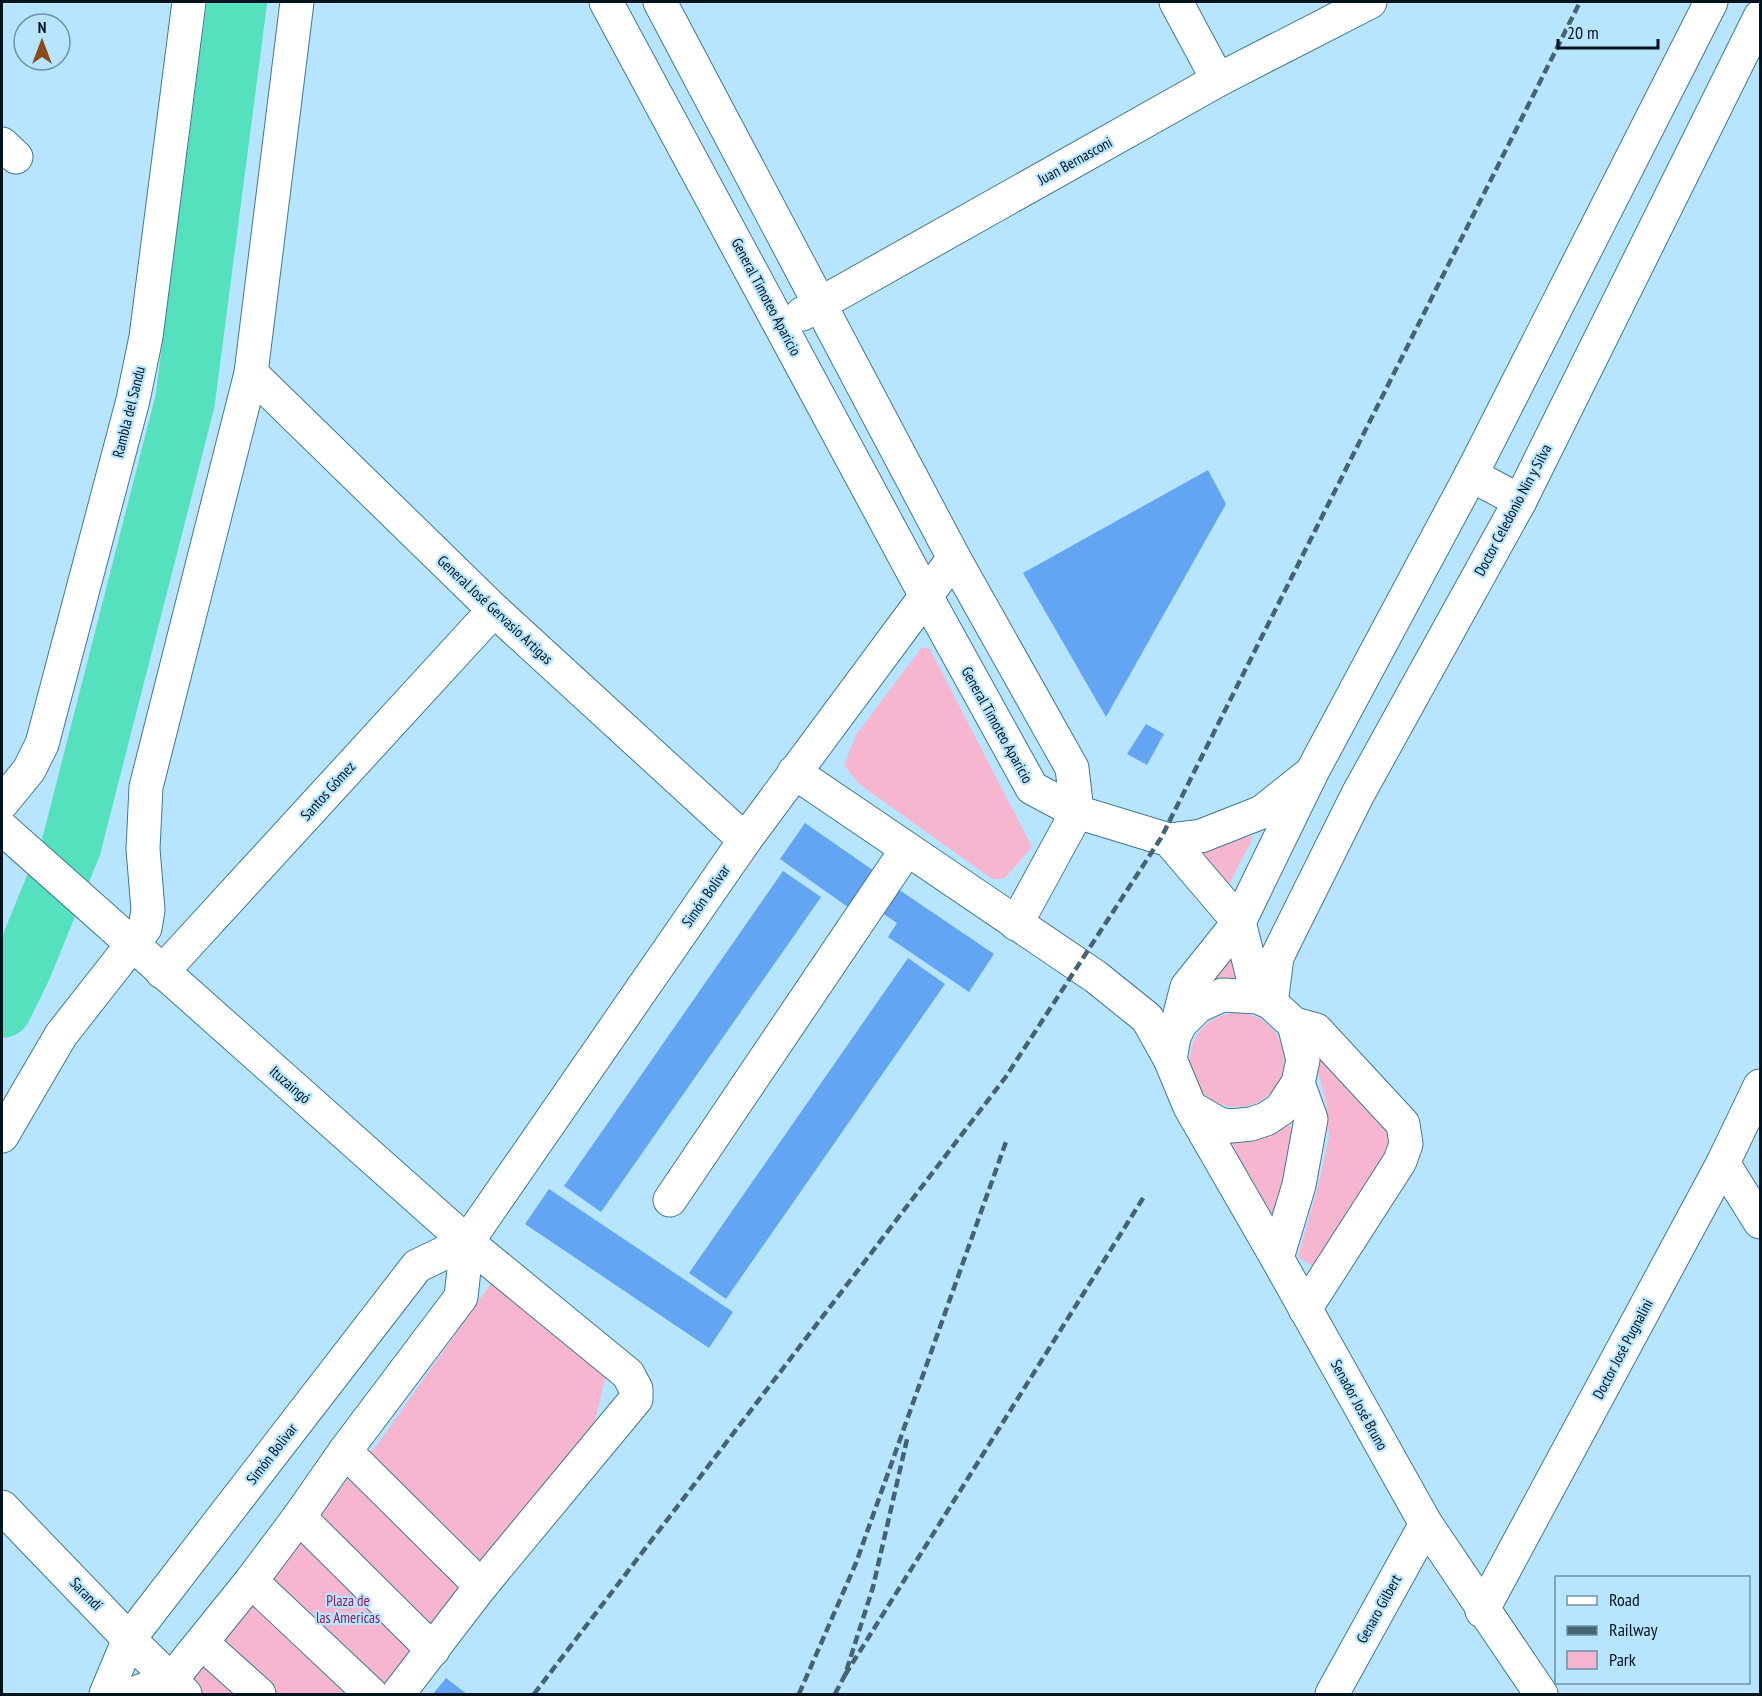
<svg xmlns="http://www.w3.org/2000/svg" width="1762" height="1696" font-family="'PT Sans Narrow',sans-serif">
<style>
.green{fill:#f7b6d0}
.lines{fill:none;stroke-linecap:round;stroke-linejoin:round}
.river{stroke:#55e1bd;stroke-width:60}
.building{fill:#63a5f2}
.minor-casing{stroke:#417895;stroke-width:35}
.minor{stroke:#fff;stroke-width:33}
.rail{stroke:#466374;stroke-width:4.5;stroke-dasharray:9 4.5;stroke-linecap:butt}
.labels{text-anchor:middle;stroke-width:4.5;stroke-linejoin:round;paint-order:stroke}
.street-label{font-size:15px;fill:#00131e;stroke:#b7e5ff}
.park-label{font-size:15px;fill:#921d5c;stroke:#b7e5ff}
</style>
<rect width="100%" height="100%" fill="#b7e5ff"/>
<g class="green">
<polygon points="922,647 930,649 1032,847 1004,879 992,879 859,784 844,765 856,735"/>
<polygon points="1254,836 1228,886 1190,848"/>
<polygon points="1236,947 1249,984 1206,986"/>
<circle cx="1237" cy="1060" r="47"/>
<polygon points="1305,1039 1391,1130 1393,1148 1313,1266 1298,1257 1318,1186 1329,1137 1326,1102 1317,1069"/>
<path d="M1287,1125L1294,1128L1275,1229L1229,1141C1253,1140 1266,1137 1287,1125Z"/>
<polygon points="494,1279 608,1366 593,1430 394,1694 163,1694 380,1441"/>
</g>
<g class="lines">
<polyline class="river" points="2,1008 22,967 71,847 185,401 237,2"/>
</g>
<g class="building">
<polygon points="1208,470 1226,504 1106,717 1023,573"/>
<polygon points="1146,724 1164,734 1147,765 1127,754"/>
<polygon points="805,823 877,873 852,910 780,859"/>
<polygon points="783,871 821,897 601,1212 564,1186"/>
<polygon points="892,885 994,954 969,992 888,937 897,923 876,909"/>
<polygon points="908,958 945,984 726,1299 689,1273"/>
<polygon points="549,1189 733,1312 709,1348 525,1224"/>
<polygon points="446,1678 467,1694 433,1694"/>
</g>
<g class="lines">
<defs>
<g id="minor">
<polyline points="606,2 926,596 1032,788 1077,812 1169,840 1239,922 1258,997"/>
<polyline points="660,2 954,558 1072,768 1077,812"/>
<polyline points="1176,2 1218,80"/>
<polyline points="2,144 16,157"/>
<polyline points="802,314 1218,80 1370,2"/>
<polyline points="251,373 494,610 745,840"/>
<polyline points="1471,475 1520,501"/>
<polyline points="794,772 1096,977 1147,1018 1170,1059"/>
<polyline points="2,803 29,770 42,744 133,400 146,337 189,2"/>
<polyline points="2,828 467,1242 628,1374 636,1389 636,1399 481,1586 398,1694"/>
<polyline points="1169,840 1201,836 1262,812 1306,777"/>
<polyline points="1016,924 1077,812"/>
<polyline points="162,972 494,610"/>
<polyline points="1271,1003 1277,957 1358,794 1520,501 1760,17"/>
<polyline points="1294,1024 1316,1030 1403,1124 1406,1144 1400,1161 1305,1309"/>
<polyline points="1174,1037 1187,987 1239,922 1312,772 1471,475 1711,2"/>
<polyline points="1190,1107 1219,1124 1231,1126 1251,1124 1266,1119 1281,1109 1298,1083 1303,1060 1294,1024 1271,1003 1258,997 1222,995 1198,1006 1180,1024 1174,1037 1170,1059 1190,1107 1277,1258 1426,1524 1541,1694"/>
<polyline points="2,1136 61,1035 145,928 148,910 143,849 146,787 251,373 297,2"/>
<polyline points="1723,1163 1760,1222"/>
<polyline points="670,1200 907,849"/>
<polyline points="1277,1258 1299,1185 1311,1119 1298,1083"/>
<polyline points="345,1451 481,1586"/>
<polyline points="2,1507 129,1639 185,1694"/>
<polyline points="299,1517 433,1650"/>
<polyline points="251,1581 371,1694"/>
<polyline points="1482,1611 1723,1163 1760,1086"/>
<polyline points="202,1643 259,1694"/>
<polyline points="106,1694 129,1639 417,1266 467,1242"/>
<polyline points="132,1694 171,1680 251,1581 299,1517 345,1451 461,1297 467,1242 745,840 954,558"/>
<polyline points="1332,1694 1426,1524"/>
</g>
</defs>
<use href="#minor" class="minor-casing"/>
<use href="#minor" class="minor"/>
<g class="rail">
<polyline points="845,1675 1145,1195"/>
<polyline points="534,1694 1005,1078 1161,838 1580,2"/>
<polyline points="799,1694 856,1563 1007,1139"/>
<polyline points="835,1694 845,1675 873,1587 908,1435"/>
</g>
</g>
<g class="labels">
<g class="street-label">
<text transform="translate(1075 161) rotate(-29)" y="5">Juan Bernasconi</text>
<text transform="translate(766 297) rotate(62)" y="5">General Timoteo Aparicio</text>
<text transform="translate(129 412) rotate(-76)" y="5">Rambla del Sandu</text>
<text transform="translate(1513 510) rotate(-62)" y="5">Doctor Celedonio Nin y Silva</text>
<text transform="translate(495 610) rotate(43)" y="5">General José Gervasio Artigas</text>
<text transform="translate(997 725) rotate(61)" y="5">General Timoteo Aparicio</text>
<text transform="translate(328 791) rotate(-48)" y="5">Santos Gómez</text>
<text transform="translate(706 896) rotate(-55)" y="5">Simón Bolivar</text>
<text transform="translate(290 1085) rotate(41)" y="5">Ituzaingó</text>
<text transform="translate(1623 1349) rotate(-62)" y="5">Doctor José Pugnalini</text>
<text transform="translate(1359 1405) rotate(61)" y="5">Senador José Bruno</text>
<text transform="translate(272 1454) rotate(-52)" y="5">Simón Bolivar</text>
<text transform="translate(86 1594) rotate(46)" y="5">Sarandí</text>
<text transform="translate(1379 1609) rotate(-61)" y="5">Genaro Gilbert</text>
</g>
<g class="park-label">
<text x="348" y="1606">Plaza de<tspan x="348" dy="17">las Americas</tspan></text>
</g>
</g>
<rect width="1762" height="1696" fill="none" stroke="#00131e" stroke-width="6"/>
<rect x="1555" y="1576" width="195" height="108" fill="#b7e5ff" stroke="#6e91a5" stroke-width="1.5"/>
<rect x="1567" y="1596" width="30" height="9" fill="#ffffff" stroke="#6e91a5" stroke-width="1.5"/>
<text x="1609" y="1606" font-size="18" fill="#00131e">Road</text>
<rect x="1567" y="1626" width="30" height="9" fill="#466374" stroke="#6e91a5" stroke-width="1.5"/>
<text x="1609" y="1636" font-size="18" fill="#00131e">Railway</text>
<rect x="1567" y="1651" width="30" height="18" fill="#f7b6d0" stroke="#6e91a5" stroke-width="1.5"/>
<text x="1609" y="1666" font-size="18" fill="#00131e">Park</text>
<g transform="translate(42 42)"><circle r="28" fill="#b7e5ff" stroke="#6e91a5" stroke-width="1.5"/>
<path d="M0-4.5L10 22L0 15L-10 22Z" fill="#8c4a18"/>
<text y="-9" font-size="16" font-weight="bold" text-anchor="middle" fill="#00131e">N</text>
</g>
<path d="M1558 39v9h100v-9" fill="none" stroke="#00131e" stroke-width="3"/>
<text x="1567" y="39" font-size="18" fill="#00131e" stroke="#b7e5ff" stroke-width="4.5" paint-order="stroke">20 m</text>
</svg>
